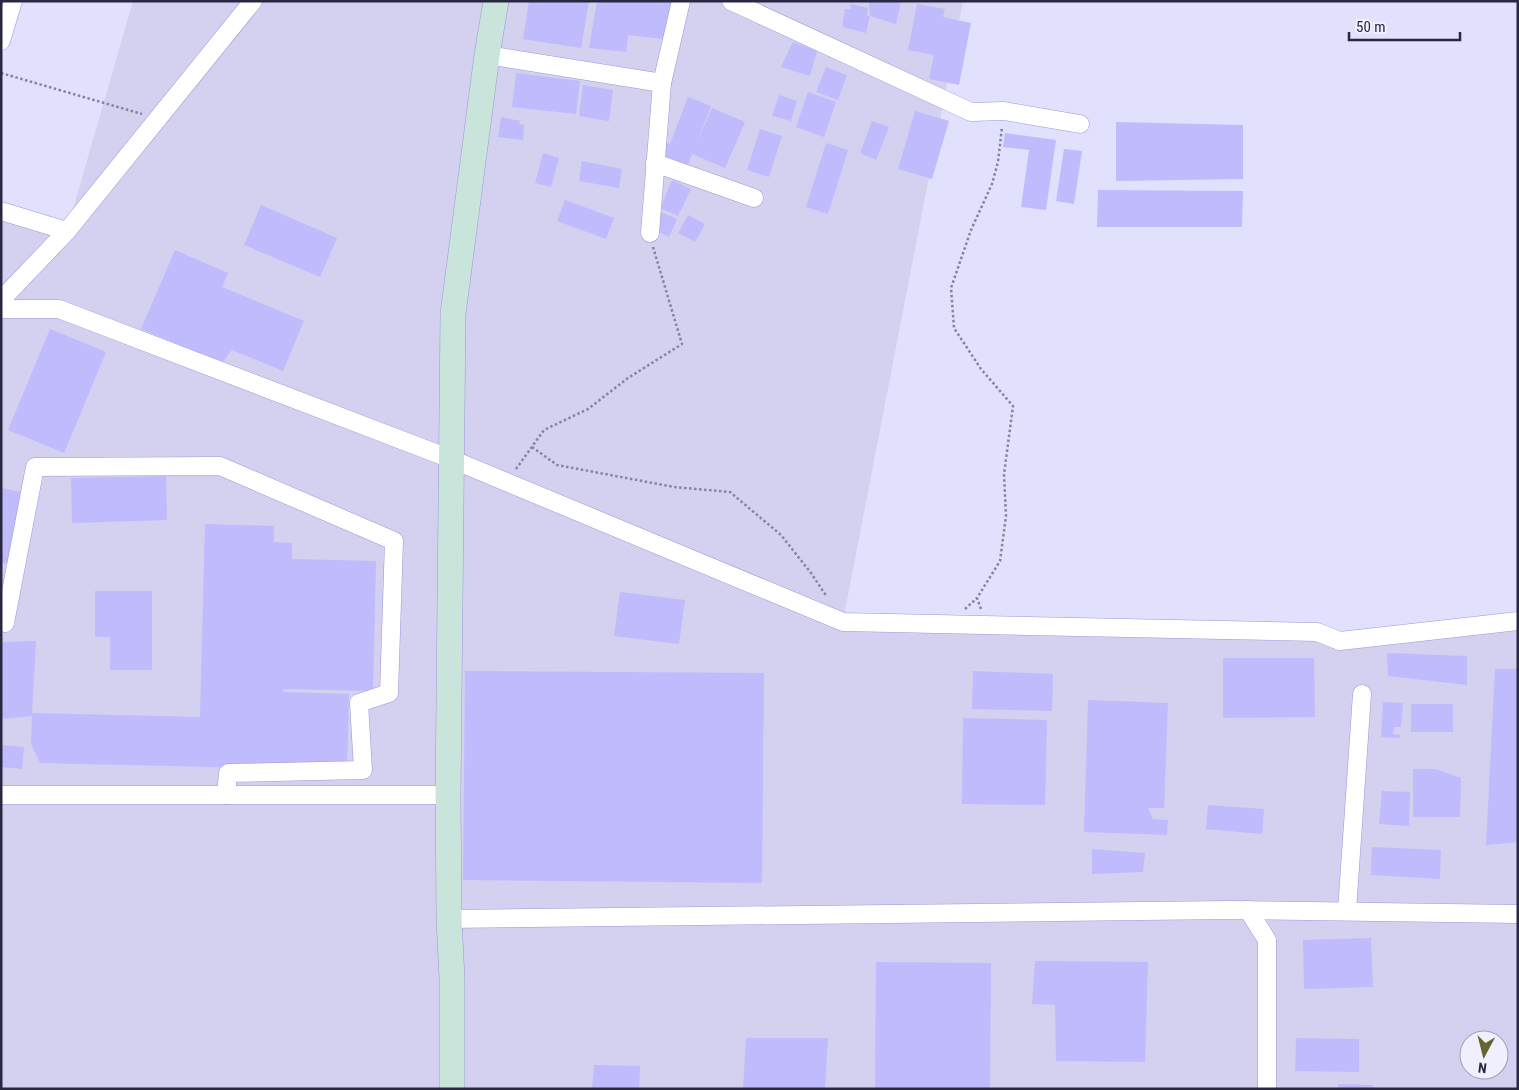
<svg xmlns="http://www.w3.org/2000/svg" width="1519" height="1090" font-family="'Roboto Condensed',sans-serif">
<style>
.built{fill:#d3d1ef;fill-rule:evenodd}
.building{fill:#bfbbfd}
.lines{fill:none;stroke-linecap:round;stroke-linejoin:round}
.street-casing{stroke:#9d97da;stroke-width:19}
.secondary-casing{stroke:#9d97da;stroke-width:26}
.path{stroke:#85849f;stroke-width:2.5;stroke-dasharray:2.5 2.5;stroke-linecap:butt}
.street{stroke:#fff;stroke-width:18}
.secondary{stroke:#c9e5db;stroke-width:25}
</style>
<rect width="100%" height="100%" fill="#e1e0fd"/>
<path class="built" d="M133,1H963L843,621L1340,641L1518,621V1089H1V210L67,230ZM1469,1040H1499V1070H1469Z"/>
<g class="building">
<polygon points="529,1 589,1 581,48 523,39"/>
<polygon points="597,1 672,1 664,39 628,35 626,52 589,48"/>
<polygon points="869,1 901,1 896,24 870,16"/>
<polygon points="851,4 868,8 867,16 870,16 866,33 842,27 845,9 850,9"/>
<polygon points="917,4 945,9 943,17 971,23 959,85 929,79 934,55 908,50"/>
<polygon points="793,42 817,51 810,76 781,67"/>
<polygon points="826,67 847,75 838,100 816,92"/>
<polygon points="516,73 580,81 576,114 512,107"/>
<polygon points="583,85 613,90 609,121 579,116"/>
<polygon points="808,92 836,102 824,137 796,127"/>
<polygon points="779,95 797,101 791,121 772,116"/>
<polygon points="688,97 711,106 696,144 712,108 745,122 725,168 692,154 688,165 659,154 664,141 670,144"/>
<polygon points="915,111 949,121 932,179 898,169"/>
<polygon points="501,117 520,121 519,124 524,125 523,140 498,137"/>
<polygon points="872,121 889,127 876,160 860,153"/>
<polygon points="1116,122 1243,125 1243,179 1116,181"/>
<polygon points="760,129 782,136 769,177 747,170"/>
<polygon points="1005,133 1056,140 1046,210 1021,207 1029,150 1003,147"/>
<polygon points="826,143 848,150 828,214 806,207"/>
<polygon points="1064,149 1082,151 1074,204 1056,201"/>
<polygon points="543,153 559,158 551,187 535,183"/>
<polygon points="582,161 622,169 619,188 579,181"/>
<polygon points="672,180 691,189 678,216 660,208"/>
<polygon points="1098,190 1243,191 1242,227 1097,227"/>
<polygon points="565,200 614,218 606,239 557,221"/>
<polygon points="261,205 337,238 320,277 244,245"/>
<polygon points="661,212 677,219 669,237 653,229"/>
<polygon points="688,215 705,224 695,242 678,233"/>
<polygon points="175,250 228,273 222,287 304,321 283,371 232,350 222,363 141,329"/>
<polygon points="50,329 106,352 64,453 8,430"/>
<polygon points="166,476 167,520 72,523 71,478"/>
<polygon points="1,488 21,492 8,564 1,563"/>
<polygon points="205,524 274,526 274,542 292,543 292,559 376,561 373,691 283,689 283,692 349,694 347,770 40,763 31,744 32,716 1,719 1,642 36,641 32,713 200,717"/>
<polygon points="95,591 152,591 152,670 110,670 110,637 95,637"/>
<polygon points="620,592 685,600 679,644 614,636"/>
<polygon points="1387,653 1467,656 1467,685 1388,676"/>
<polygon points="1223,658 1314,658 1315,717 1223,718"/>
<polygon points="1495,669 1518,669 1518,842 1486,845"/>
<polygon points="465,671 764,673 762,883 463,880"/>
<polygon points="973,671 1053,674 1052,711 972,709"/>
<polygon points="1088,700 1168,703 1164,808 1148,808 1153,819 1168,820 1167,835 1084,832"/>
<polygon points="1383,702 1403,703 1401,727 1394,727 1393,734 1400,735 1400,738 1381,737"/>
<rect x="1411" y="704" width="42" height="28"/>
<polygon points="963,718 1047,720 1045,805 962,804"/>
<polygon points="1,745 24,747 22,769 1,767"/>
<polygon points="1413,769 1435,769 1461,778 1460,817 1413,817"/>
<polygon points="1382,791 1410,792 1409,826 1379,824"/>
<polygon points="1208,805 1264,809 1262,834 1206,829"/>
<polygon points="1372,847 1441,850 1440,879 1371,875"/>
<polygon points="1092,849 1145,853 1143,872 1092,874"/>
<polygon points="1371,938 1373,987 1304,989 1303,940"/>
<polygon points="1035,961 1148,962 1145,1062 1056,1061 1055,1005 1032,1004"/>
<polygon points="876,962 991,963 990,1089 875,1089"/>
<polygon points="746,1038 828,1038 825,1089 743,1089"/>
<polygon points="1296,1038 1359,1039 1359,1072 1295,1071"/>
<polygon points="594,1065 640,1066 639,1089 592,1089"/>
<polygon points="1338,1084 1373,1085 1373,1089 1338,1089"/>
</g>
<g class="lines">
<defs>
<g id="street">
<polyline points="731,1 971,112 1004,111 1080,124"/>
<polyline points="1,41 13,1"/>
<polyline points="487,55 662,83 681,1"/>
<polyline points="655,163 754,198"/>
<polyline points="1,211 67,231"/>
<polyline points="650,233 662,83"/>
<polyline points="1,300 67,231 253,1"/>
<polyline points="1,309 59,309 451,459 843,622 1317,632 1340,641 1518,621"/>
<polyline points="5,623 35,467 220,466 394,541 389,693 359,703 363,770 228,773 226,795"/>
<polyline points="1,795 448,795"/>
<polyline points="1248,910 1267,940 1267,1089"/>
<polyline points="1347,911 1362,694"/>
<polyline points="449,919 1229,910 1518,914"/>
</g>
<polyline id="secondary" points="452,1089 452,979 449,919 448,795 453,314 487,55 496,1"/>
</defs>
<use href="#street" class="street-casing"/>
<use href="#secondary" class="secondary-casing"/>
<g class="path">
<polyline points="1,73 142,114"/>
<polyline points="532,447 557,465 674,487 730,492 781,535 811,573 827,597"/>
<polyline points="516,469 544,430 588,409 628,378 682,344 653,247"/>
<polyline points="965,609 977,598"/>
<polyline points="981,609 977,598 1000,561 1006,516 1004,474 1013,406 981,369 954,328 951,288 971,230 992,184 998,162 1002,127"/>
</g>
<use href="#street" class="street"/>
<use href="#secondary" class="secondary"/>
</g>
<rect width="1519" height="1090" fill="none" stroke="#292741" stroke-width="5"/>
<g transform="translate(1484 1055) rotate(187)"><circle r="24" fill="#efeffd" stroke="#a09fb2"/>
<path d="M0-4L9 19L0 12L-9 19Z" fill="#666531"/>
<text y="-8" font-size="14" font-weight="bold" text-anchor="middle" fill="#292741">N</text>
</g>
<path d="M1349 32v8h111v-8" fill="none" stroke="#292741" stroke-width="2.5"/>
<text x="1356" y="32" font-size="15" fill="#292741" stroke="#efeffd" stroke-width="4" paint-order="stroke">50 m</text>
</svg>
